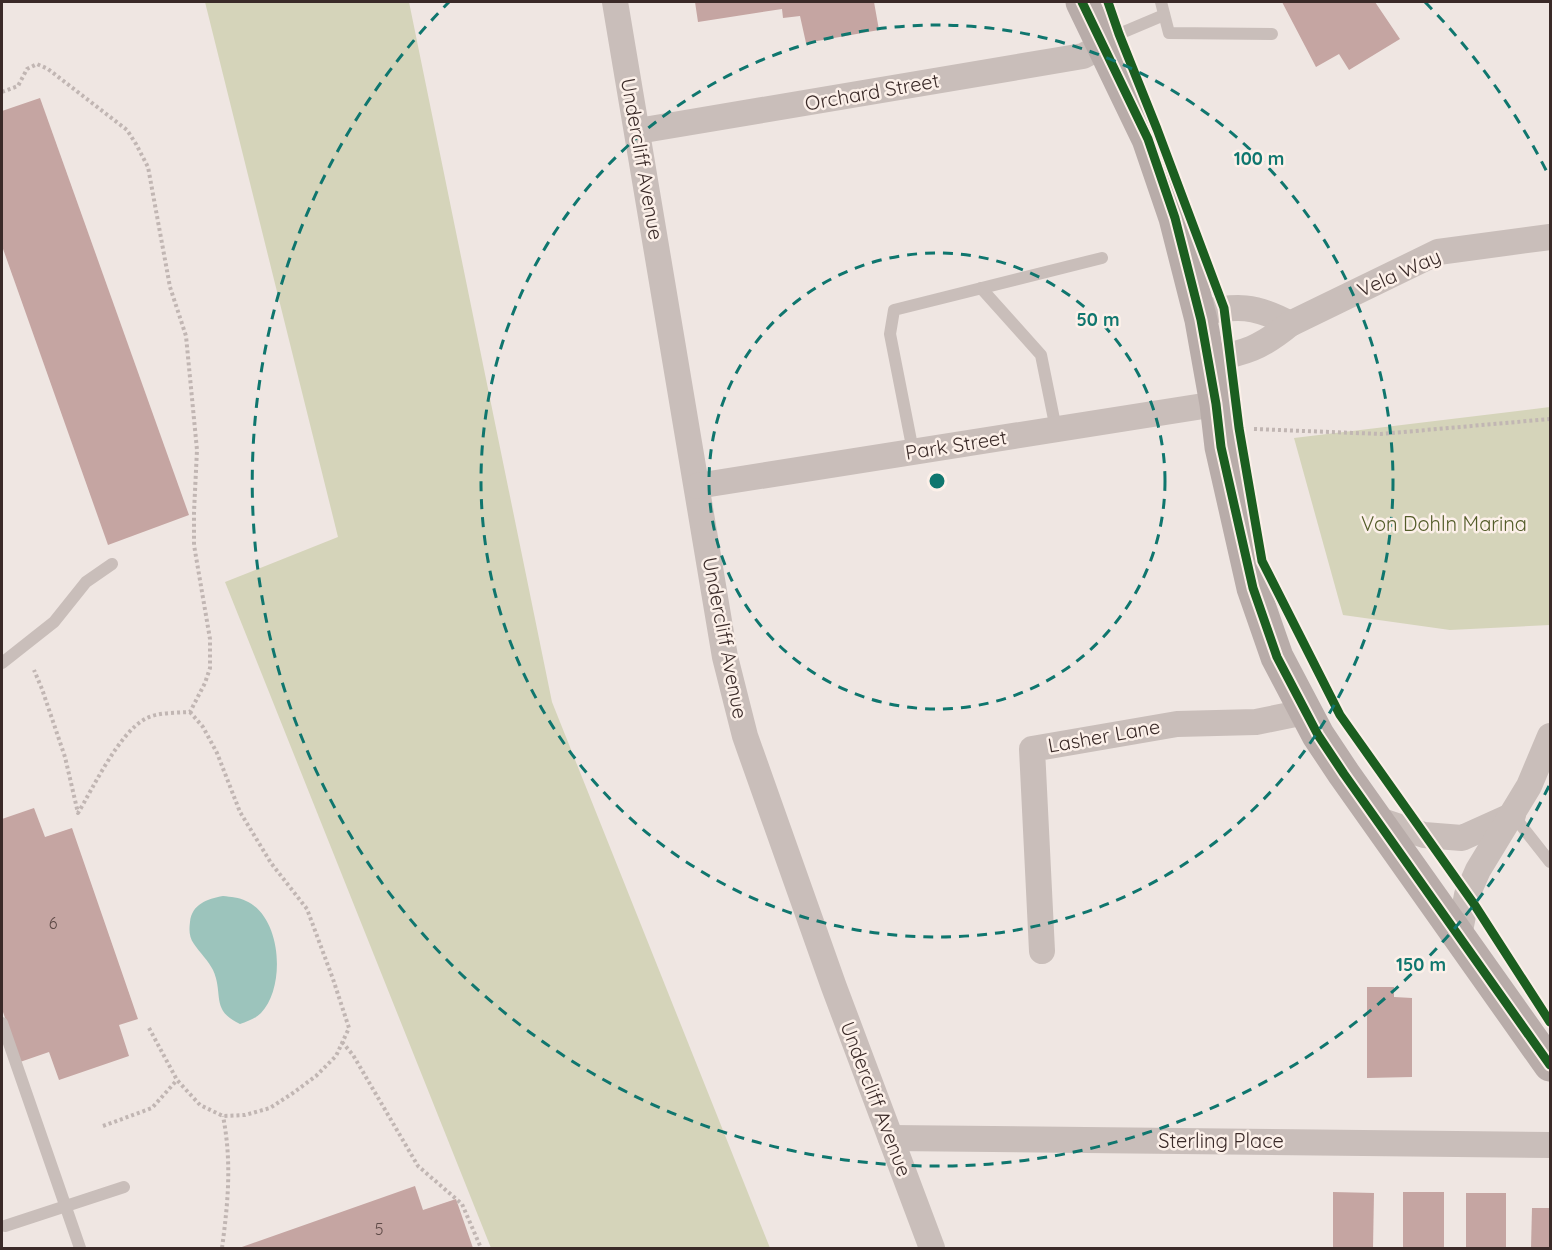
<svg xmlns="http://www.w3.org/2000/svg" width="1552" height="1250" font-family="Quicksand,sans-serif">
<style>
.green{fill:#d5d4ba}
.water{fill:#9cc4bc}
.building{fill:#c5a5a2}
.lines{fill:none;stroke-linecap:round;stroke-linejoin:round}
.path{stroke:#c1b6b3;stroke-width:4;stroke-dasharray:3 3;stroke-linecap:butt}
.lane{stroke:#c9beba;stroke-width:12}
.street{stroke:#c9beba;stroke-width:26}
.primary{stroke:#b8aca9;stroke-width:33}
.cycleway-casing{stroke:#fcf0e9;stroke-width:13}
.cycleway{stroke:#1b5e20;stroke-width:9}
.ring{fill:none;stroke:#0f766e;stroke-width:3;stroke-dasharray:10 8}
.labels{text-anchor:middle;stroke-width:5;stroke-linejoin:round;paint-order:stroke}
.number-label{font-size:16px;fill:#5d4946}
.street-label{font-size:20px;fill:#3a2a28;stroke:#fcf0e9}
.park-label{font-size:20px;fill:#535c29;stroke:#fcf0e9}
.centre{fill:#0f766e;stroke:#fcf0e9;stroke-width:3}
.ring-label{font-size:18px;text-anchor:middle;font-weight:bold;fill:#0f766e;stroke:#fcf0e9;stroke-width:5;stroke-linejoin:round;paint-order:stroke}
</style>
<rect width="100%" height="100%" fill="#efe6e2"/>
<g class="green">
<polygon points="205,2 409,2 552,702 770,1248 491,1248 225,582 338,537"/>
<polygon points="1550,407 1550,625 1450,630 1343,615 1294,438"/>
</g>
<path class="water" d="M223,896C231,897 239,897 246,901C282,917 286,987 261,1013C255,1019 248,1021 240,1024C210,1010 224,994 213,970C208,960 200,953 194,944C189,937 189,930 190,922C192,904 207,899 223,896Z"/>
<g class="building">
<polygon points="695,2 874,2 879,30 806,43 800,16 783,18 782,9 698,22"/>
<polygon points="1282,2 1375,2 1400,39 1349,70 1339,54 1316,67"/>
<polygon points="40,98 189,515 108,545 2,246 2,111"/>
<polygon points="34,808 45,837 72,828 138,1019 119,1025 129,1056 59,1080 49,1052 20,1062 2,1009 2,819"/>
<polygon points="1367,987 1394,987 1394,997 1412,998 1412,1077 1367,1078"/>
<polygon points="415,1186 423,1210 456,1199 473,1248 239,1248"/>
<polygon points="1333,1192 1374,1193 1373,1248 1333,1248"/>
<rect x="1403" y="1192" width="41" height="56"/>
<rect x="1466" y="1193" width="40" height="55"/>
<polygon points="1532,1208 1550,1208 1550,1248 1531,1248"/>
</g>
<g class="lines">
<g class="path">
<path d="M2,92L18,86L27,69L37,64L48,69L127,130L136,144L148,167L170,287L186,336L197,450L194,512V545L210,639V668L205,683L190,712C175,713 158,712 145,719C119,733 93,788 78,813L65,757L42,689L34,670"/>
<polyline points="1254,429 1381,434 1550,419"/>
<polyline points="149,1028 177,1080 200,1105 223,1116 245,1115 270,1108 293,1093 316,1076 336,1056 349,1028 333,979 307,909 271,863 240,812 217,753 203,727 190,712"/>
<polyline points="342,1042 353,1055 418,1166 462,1204 481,1248"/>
<polyline points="103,1126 152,1108 177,1080"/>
<path d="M222,1248C228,1203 232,1162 223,1116"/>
</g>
<g class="lane">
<polyline points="1161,2 1169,33 1272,34"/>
<polyline points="1105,44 1119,34 1164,15"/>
<polyline points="981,288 1041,355 1056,429"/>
<polyline points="913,451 890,334 894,310 1102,258"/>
<polyline points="2,663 54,622 86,582 112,564"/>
<polyline points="1513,815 1550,862"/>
<polyline points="2,1023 80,1248"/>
<polyline points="5,1226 124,1187"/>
</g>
<g class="street">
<polyline points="615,2 725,657 745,736 834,987 932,1248"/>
<polyline points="638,131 1083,56 1104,45"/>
<path d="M1199,313C1237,305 1255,305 1290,324"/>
<path d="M1208,360C1245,353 1261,348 1290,324L1438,252L1550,237"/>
<polyline points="697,486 1216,404"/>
<polyline points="1376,819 1424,835 1462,838 1513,815"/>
<polyline points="1459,936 1467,895 1478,870 1529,786 1550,736"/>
<polyline points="1042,951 1032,749 1177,724 1256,722 1305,712"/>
<polyline points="891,1138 1550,1145"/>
</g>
<polyline class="primary" points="1082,2 1148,139 1175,218 1201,320 1216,404 1221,447 1253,588 1277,657 1318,735 1344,774 1550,1065"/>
<defs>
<g id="cycleway">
<polyline points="1082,2 1148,139 1175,218 1201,320 1216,404 1221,447 1253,588 1277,657 1318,735 1344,774 1550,1065"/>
<polyline points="1108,2 1119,34 1157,129 1224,308 1239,428 1262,561 1340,715 1474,904 1550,1022"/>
</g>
</defs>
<use href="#cycleway" class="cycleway-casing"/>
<use href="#cycleway" class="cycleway"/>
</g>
<g class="ring">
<circle cx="937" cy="481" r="228"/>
<circle cx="937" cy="481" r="456"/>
<path d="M1549 786A684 684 0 1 1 449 2M1425 2A684 684 0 0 1 1549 176"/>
</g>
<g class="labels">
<g class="number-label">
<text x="53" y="929">6</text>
<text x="379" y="1235">5</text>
</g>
<g class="street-label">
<text transform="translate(872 92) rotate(-10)" y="7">Orchard Street</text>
<text transform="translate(642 159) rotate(80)" y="7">Undercliff Avenue</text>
<text transform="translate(1399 273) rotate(-24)" y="7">Vela Way</text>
<text transform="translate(956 445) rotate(-9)" y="7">Park Street</text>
<text transform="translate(725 638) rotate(79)" y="7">Undercliff Avenue</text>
<text transform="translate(1104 736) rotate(-10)" y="7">Lasher Lane</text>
<text transform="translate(876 1099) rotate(69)" y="7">Undercliff Avenue</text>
<text x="1221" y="1148">Sterling Place</text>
</g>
<g class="park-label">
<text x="1444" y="531">Von Dohln Marina</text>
</g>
</g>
<circle cx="937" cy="481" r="9" class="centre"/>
<g class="ring-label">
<text x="1259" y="165">100 m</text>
<text x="1098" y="326">50 m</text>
<text x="1421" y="971">150 m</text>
</g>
<rect width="1552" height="1250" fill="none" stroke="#3a2a28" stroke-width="6"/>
</svg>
